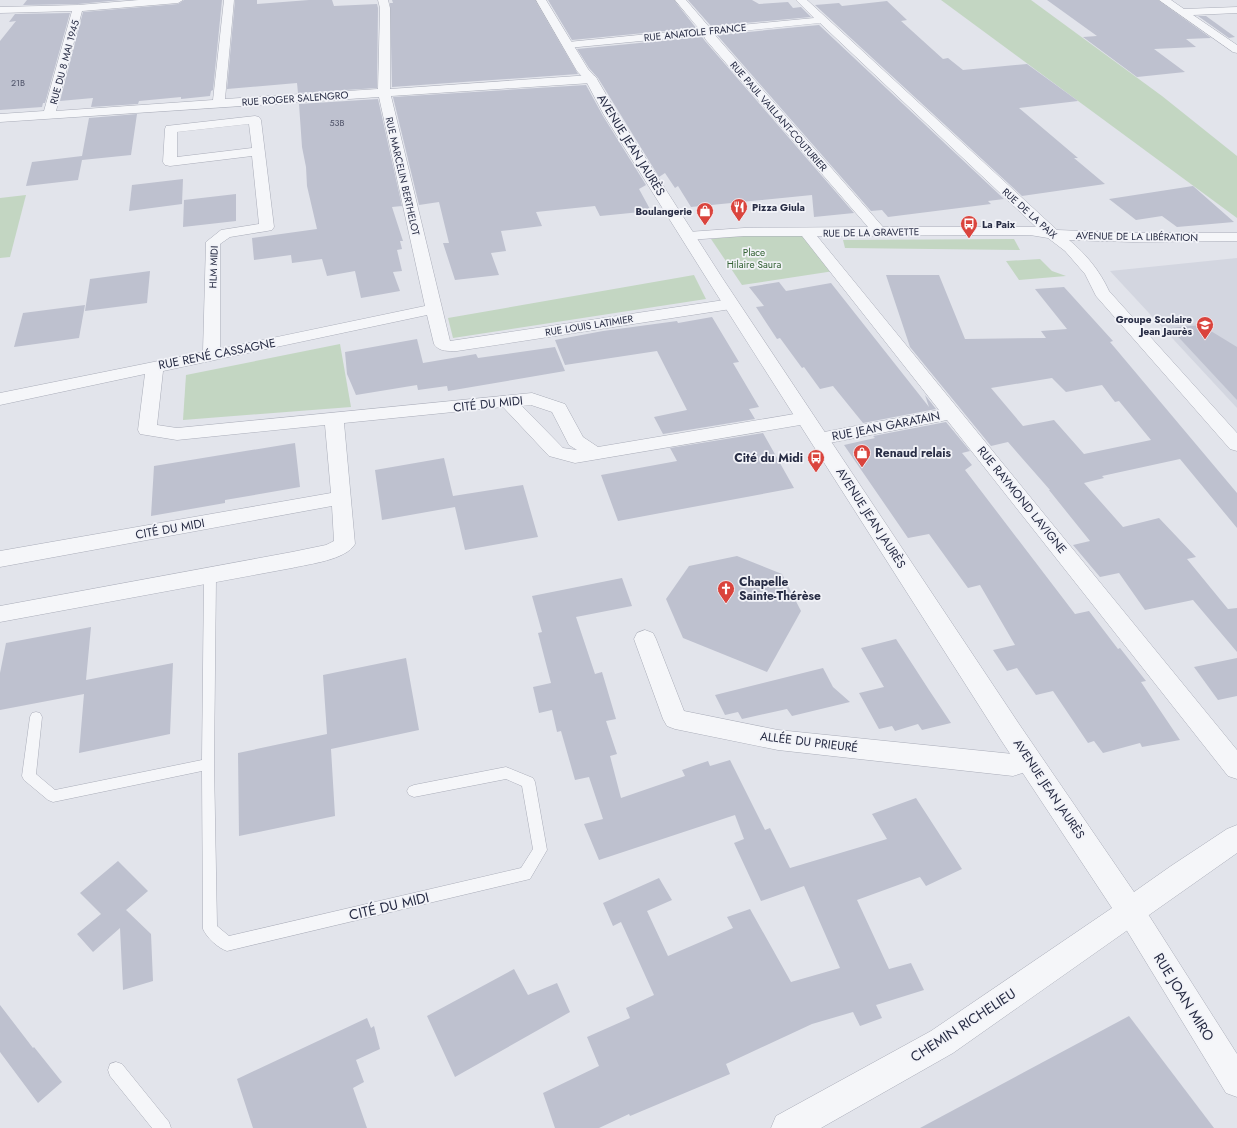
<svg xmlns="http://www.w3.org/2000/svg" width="1237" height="1128" font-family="Jost,sans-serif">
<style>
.built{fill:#d3d6e0}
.green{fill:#c3d6c2}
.building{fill:#bec1cf;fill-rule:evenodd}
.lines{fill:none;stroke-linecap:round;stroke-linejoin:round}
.service-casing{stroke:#aaadb9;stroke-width:1}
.minor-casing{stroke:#aaadb9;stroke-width:1}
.tertiary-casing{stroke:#aaadb9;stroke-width:1}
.service{fill:#f5f6f9;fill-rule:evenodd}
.minor{fill:#f5f6f9;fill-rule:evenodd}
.tertiary{fill:#f5f6f9;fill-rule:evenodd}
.labels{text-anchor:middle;stroke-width:3.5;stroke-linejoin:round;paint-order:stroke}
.far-number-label{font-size:9px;fill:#4e5268}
.far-street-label{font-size:10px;fill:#282d45;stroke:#f2f3f8}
.far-poi-label{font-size:10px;font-weight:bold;fill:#282d45;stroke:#f2f3f8;text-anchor:start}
.far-park-label{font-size:10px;fill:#346234;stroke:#f2f3f8}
.street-label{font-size:12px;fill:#282d45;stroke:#f2f3f8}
.poi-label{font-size:12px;font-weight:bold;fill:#282d45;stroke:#f2f3f8;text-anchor:start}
.near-street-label{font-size:14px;fill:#282d45;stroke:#f2f3f8}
</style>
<rect width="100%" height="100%" fill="#e2e4eb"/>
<polygon class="built" points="1237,258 1237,408 1110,271"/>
<g class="green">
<polygon points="941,0 1031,0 1162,96 1237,156 1237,218"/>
<polygon points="26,195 10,257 0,258 0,198"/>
<polygon points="755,233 803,233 834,271 742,285 711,239"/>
<polygon points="1014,239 1020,250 845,248 843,240"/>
<polygon points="1040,259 1052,271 1066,276 1019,280 1006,261"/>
<polygon points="694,275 706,299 453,338 448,318"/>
<polygon points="340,344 351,407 183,420 186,375"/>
</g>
<g class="building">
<polygon points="27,0 121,0 78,4 23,5"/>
<polygon points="184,0 222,0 213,90 211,91 210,96 181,99 181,97 139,101 138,104 91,107 93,98 60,101 83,12 178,4"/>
<polygon points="235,0 257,0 257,4 309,0 332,0 334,6 377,4 378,8 377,88 298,93 297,83 227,89"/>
<polygon points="392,0 535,0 578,74 392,87 390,3 393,3"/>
<polygon points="548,0 674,0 696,28 572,40"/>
<polygon points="688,0 752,0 759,4 788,2 793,8 801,7 811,17 711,26"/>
<polygon points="1047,0 1158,0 1211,38 1186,39 1196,47 1154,49 1185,72 1137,77 1083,37 1097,36"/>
<polygon points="887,1 907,20 901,21 943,59 948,58 963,70 1027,64 1078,101 1019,108 1078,158 1074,158 1105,184 1022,196 815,5 839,3 842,6"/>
<polygon points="70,13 45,103 43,103 42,107 0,110 0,41 16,21 9,22 15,14"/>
<polygon points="1198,16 1206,16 1235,37 1229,38"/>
<polygon points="819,25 1004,199 988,201 991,204 888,217 882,210 871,211 717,35"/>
<polygon points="702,37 705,41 854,213 814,217 812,195 691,207 678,186 675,188 665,173 659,177 598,78 589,68 577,49"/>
<polygon points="586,85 603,116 646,185 639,189 651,211 600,216 595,206 536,212 542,226 501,231 506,251 491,253 499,275 455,280 443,243 449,243 439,202 419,205 393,97"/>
<polygon points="378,99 402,206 392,207 403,241 400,241 402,249 397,250 402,271 393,272 400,291 361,298 355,271 327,276 322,259 292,263 291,255 254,260 252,238 317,229 307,186 306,167 302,147 299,104"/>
<polygon points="137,114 131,155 82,160 78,180 26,186 32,162 82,156 89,118"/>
<polygon points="183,179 182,204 129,211 132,185"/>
<polygon points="1193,186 1234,222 1177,227 1162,216 1136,220 1109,199"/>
<polygon points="236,194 236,221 183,227 184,200"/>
<polygon points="150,271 147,303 85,311 90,279"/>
<path d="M886,275H939L965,339L1046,338L1041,331L1067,329L1035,289L1064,287L1113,341L1110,342L1237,493V528L1180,459L1102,476L1104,478L1084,483L1123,527L1159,518L1196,557L1187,559L1228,609L1237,608V652L1193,600L1145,610L1119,573L1100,577L1073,545L1090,541L1049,490H1050L1008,442L991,446L910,347ZM1052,378L1066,392L1102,385L1115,402L1119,401L1151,440L1084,454L1054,420L1023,426L991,388Z"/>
<polygon points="779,282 786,291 831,283 929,407 925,395 936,409 863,423 833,386 820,389 804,367 802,368 780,338 777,339 756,307 764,306 749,287"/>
<polygon points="85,305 79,338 14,347 23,313"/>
<polygon points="712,317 739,362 733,363 759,407 749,409 755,419 663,434 654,417 687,410 657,351 565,365 555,340 603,331 677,321 678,323"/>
<polygon points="1201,325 1237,347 1237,400 1170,328"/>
<polygon points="417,339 423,363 476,354 478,358 555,347 565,371 448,391 447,386 418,390 417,385 356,395 347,374 345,352"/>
<polygon points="946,422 970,451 962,453 972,465 965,470 1075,614 1089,611 1118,649 1120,648 1146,681 1141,682 1180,740 1142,747 1140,743 1103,753 1094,741 1088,743 1053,691 1036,695 1017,668 1007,671 993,650 1015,645 980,585 968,588 929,534 908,538 844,445 875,438 873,436"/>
<polygon points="763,433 794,488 618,521 601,475 677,461 670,448"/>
<polygon points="295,443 300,487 225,500 225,503 151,516 154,466"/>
<polygon points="444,458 453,496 523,485 538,537 465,550 455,507 382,520 375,470"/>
<polygon points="737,556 782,574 801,611 767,672 683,638 666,599 689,566"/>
<polygon points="622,578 632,606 576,617 595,674 602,672 616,719 606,721 617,754 610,756 621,798 685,776 682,770 696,765 708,761 710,766 730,760 765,830 770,828 790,868 887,839 872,814 916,798 962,869 926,886 920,877 857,900 889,969 911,963 924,990 876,1005 882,1018 860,1026 853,1012 812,1024 726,1064 730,1074 630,1116 629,1114 599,1128 555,1128 543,1093 599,1066 587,1037 630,1018 626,1008 654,995 621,922 613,926 603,903 659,878 672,900 647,911 668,956 733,928 727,917 750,909 791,982 840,968 804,886 761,901 734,843 744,839 735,815 599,860 584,824 603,819 589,777 575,780 561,731 557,732 552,710 539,713 533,687 551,683 538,633 542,632 532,596"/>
<polygon points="91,627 86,680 173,663 170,734 79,753 84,694 0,710 0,673 6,643"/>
<polygon points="896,639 929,690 951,723 922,730 918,724 895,731 892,726 879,729 859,693 884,687 861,648"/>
<polygon points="406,658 419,730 331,749 335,816 239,836 238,753 327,734 323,675"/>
<polygon points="1237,658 1237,696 1218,700 1194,667"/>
<polygon points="823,668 833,687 850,702 792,716 787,709 742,719 738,712 725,715 715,695"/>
<polygon points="118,861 148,891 126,910 151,934 153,981 123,990 120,928 93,952 77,934 101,914 80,893"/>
<polygon points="514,969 528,995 557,983 570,1012 455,1077 427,1016"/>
<polygon points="0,1005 33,1048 34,1047 62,1082 38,1103 0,1052"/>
<polygon points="1129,1016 1214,1128 920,1128"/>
<polygon points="367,1018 371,1028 374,1026 380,1049 356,1060 364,1082 353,1088 367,1128 253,1128 237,1079"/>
</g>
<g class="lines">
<defs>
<g id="service">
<path d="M210,572L214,573L216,576L214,764L217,926L229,936L521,868L533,849L522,786L506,779L414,797L409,795L407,791L409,787L414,785L506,767L533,778L535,782L547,850L530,879L227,951C218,948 207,938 203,929L202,771L53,802L48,800L24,780L22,776L30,717L32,713L36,712L40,713L42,717L36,774L55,790L202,760L204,576L206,573Z"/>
<polygon points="116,1062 122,1064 169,1122 171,1128 152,1128 110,1076 108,1070 110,1064"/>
</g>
<g id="minor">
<path d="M139,0H183L178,3L82,11L56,111L213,100L224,0H234L225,99L378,89L380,8L378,0H388L390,8V89L591,75L595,76L597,79L595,82L591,83L391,96L450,341L731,299L737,301L739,304L737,307L731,309L457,351C449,351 439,352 434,344L427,315L163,371L157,425L177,428L532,393L565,404L583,437L598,447L806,412L812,414L815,418L812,422L806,424L575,463L549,456L503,407L344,423L355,544C346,560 309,564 292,568L0,622V606L292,552L326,545L334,541L332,506L0,567V551L331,493L325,425L177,440L140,434L138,430L145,374L0,405V393L203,352L206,242L221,230L259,224L252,156L170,166L165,165L163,162L165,129L166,126L255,116L259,117L261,120L274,227L272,230L267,231L230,237L220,244V349L425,306L379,97L0,122V114L44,111L72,11L0,13V7L78,5ZM249,124L252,148L177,157V132ZM531,405L552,412L569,445L577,450L563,448L522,406Z"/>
<path d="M675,0H686L710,28L814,18L796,0H807L1057,230L1133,233H1237V241L1133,242L1069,240C1086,254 1100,271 1109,291L1237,433V451L1230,449L1096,296L1085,274L1065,251L1048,238L1030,235L817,236L1237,750V779L1228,776L947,420L819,445L812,443L810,439L812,435L819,433L939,410L802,236H744L688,240L683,239L681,236L683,233L688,232L744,228L868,227L706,40L703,35L568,48L562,45L568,42L699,29ZM820,23L1036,227H883L714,34Z"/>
<polygon points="1159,0 1171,0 1184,9 1237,7 1237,13 1193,15 1237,45 1237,53 1233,52"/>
<polygon points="645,630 653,633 656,639 684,711 778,730 1013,754 1029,749 1038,752 1041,760 1038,768 1013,776 778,750 675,729 667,726 663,719 634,639 637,633"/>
<polygon points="1131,899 1141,903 1237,1054 1237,1097 1226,1093 1121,921 1117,912 1121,903"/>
</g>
<polygon id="tertiary" points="536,0 546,0 588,69 597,79 618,115 723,279 1019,724 1134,892 1171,866 1227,829 1237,825 1237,853 953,1053 821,1128 771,1128 776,1116 931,1031 1112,908 1001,740 707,279 604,115 586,81 577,71"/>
</defs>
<use href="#service" class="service-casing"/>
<use href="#minor" class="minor-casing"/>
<use href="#tertiary" class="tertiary-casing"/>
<use href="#service" class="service"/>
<use href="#minor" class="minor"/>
<use href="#tertiary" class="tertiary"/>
</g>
<defs>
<symbol id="restaurant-pin" viewBox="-11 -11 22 30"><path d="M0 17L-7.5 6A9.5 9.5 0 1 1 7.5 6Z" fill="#da443d" stroke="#f2f3f8"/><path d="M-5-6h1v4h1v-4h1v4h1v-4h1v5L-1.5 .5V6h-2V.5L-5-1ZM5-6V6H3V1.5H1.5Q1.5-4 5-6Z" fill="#fff"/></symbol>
<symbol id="shop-pin" viewBox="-11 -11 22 30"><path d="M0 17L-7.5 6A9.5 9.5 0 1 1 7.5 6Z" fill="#da443d" stroke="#f2f3f8"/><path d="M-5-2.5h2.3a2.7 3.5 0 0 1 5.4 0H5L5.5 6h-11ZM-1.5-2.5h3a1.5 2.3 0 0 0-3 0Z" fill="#fff"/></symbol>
<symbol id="bus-pin" viewBox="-11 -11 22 30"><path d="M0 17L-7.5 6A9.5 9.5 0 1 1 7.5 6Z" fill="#da443d" stroke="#f2f3f8"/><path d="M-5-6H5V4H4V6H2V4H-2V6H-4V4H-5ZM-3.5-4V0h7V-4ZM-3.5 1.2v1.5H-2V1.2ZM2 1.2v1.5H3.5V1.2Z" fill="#fff"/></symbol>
<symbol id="school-pin" viewBox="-11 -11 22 30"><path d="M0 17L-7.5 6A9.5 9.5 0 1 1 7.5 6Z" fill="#da443d" stroke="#f2f3f8"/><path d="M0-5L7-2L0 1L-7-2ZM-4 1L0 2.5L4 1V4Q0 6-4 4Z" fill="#fff"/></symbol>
<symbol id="church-pin" viewBox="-11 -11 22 30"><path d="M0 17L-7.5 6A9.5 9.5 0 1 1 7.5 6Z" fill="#da443d" stroke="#f2f3f8"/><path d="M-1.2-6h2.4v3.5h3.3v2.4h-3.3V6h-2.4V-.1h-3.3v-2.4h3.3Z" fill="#fff"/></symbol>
</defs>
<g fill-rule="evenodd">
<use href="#restaurant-pin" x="729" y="197" width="20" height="27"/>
<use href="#shop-pin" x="695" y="201" width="20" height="27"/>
<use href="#bus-pin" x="959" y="214" width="20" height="27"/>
<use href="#school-pin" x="1195" y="315" width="20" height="27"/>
<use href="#shop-pin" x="852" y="443" width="20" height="27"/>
<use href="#bus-pin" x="806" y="448" width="20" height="27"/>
<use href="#church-pin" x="716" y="579" width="20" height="27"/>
</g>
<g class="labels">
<g class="far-number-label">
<text x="18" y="86">21B</text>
<text x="337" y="126">53B</text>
</g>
<g class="far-street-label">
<text transform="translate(695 32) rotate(-6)" y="4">RUE ANATOLE FRANCE</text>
<text transform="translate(64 62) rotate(-75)" y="4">RUE DU 8 MAI 1945</text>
<text transform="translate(295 98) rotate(-4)" y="4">RUE ROGER SALENGRO</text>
<text transform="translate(779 116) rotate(49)" y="4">RUE PAUL VAILLANT-COUTURIER</text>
<text transform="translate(403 176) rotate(77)" y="4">RUE MARCELIN BERTHELOT</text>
<text transform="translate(1030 213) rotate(42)" y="4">RUE DE LA PAIX</text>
<text transform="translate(871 232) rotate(-1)" y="4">RUE DE LA GRAVETTE</text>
<text transform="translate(1137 236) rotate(1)" y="4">AVENUE DE LA LIBÉRATION</text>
<text transform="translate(213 267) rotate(-88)" y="4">HLM MIDI</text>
<text transform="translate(589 325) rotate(-9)" y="4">RUE LOUIS LATIMIER</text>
</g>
<g class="far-poi-label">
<text x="752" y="211">Pizza Giula</text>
<text x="692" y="215" text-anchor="end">Boulangerie</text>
<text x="982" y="228">La Paix</text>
<text x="1192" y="323" text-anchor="end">Groupe Scolaire<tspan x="1192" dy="12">Jean Jaurès</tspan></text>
</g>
<g class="far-park-label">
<text x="754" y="256">Place<tspan x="754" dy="12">Hilaire Saura</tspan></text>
</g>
<g class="street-label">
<text transform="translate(631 145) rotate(58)" y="4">AVENUE JEAN JAURÈS</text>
<text transform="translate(217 354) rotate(-11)" y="4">RUE RENÉ CASSAGNE</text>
<text transform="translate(488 404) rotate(-6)" y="4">CITÉ DU MIDI</text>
<text transform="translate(886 426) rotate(-11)" y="4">RUE JEAN GARATAIN</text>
<text transform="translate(1022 500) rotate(51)" y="4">RUE RAYMOND LAVIGNE</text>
<text transform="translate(871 518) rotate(57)" y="4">AVENUE JEAN JAURÈS</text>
<text transform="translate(170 529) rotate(-10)" y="4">CITÉ DU MIDI</text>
<text transform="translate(809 742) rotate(7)" y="4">ALLÉE DU PRIEURÉ</text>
<text transform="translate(1049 789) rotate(56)" y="4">AVENUE JEAN JAURÈS</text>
</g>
<g class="poi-label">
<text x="875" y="457">Renaud relais</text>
<text x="803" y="462" text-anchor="end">Cité du Midi</text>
<text x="739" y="586">Chapelle<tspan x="739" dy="14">Sainte-Thérèse</tspan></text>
</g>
<g class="near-street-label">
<text transform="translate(389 906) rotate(-13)" y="5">CITÉ DU MIDI</text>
<text transform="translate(1184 997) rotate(58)" y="5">RUE JOAN MIRO</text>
<text transform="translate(963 1025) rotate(-33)" y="5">CHEMIN RICHELIEU</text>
</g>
</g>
</svg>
